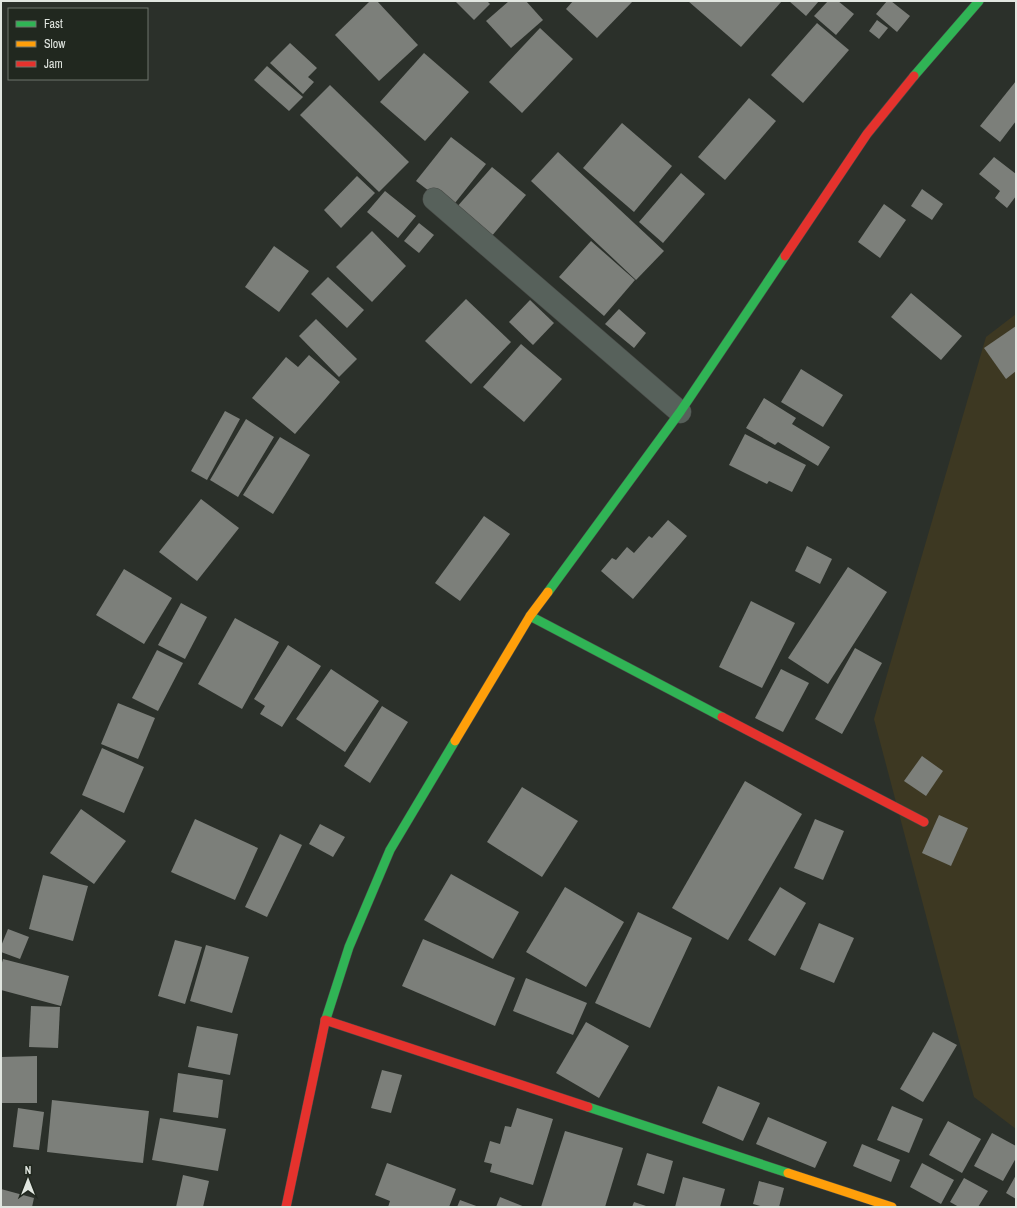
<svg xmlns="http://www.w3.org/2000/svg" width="1017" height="1208" font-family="'Archivo Narrow',sans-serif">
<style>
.green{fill:#3d3822}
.building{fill:#7c7f7a}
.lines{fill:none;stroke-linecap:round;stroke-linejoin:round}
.street-casing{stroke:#494c48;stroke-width:23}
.fast-casing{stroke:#494c48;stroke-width:10}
.slow-casing{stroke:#494c48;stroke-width:10}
.jam-casing{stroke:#494c48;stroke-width:10}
.street{stroke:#57615b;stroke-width:22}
.fast{stroke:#30b455;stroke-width:9}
.slow{stroke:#ff9f0a;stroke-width:9}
.jam{stroke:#e5322d;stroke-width:9}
</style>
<rect width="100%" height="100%" fill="#2b302a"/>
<polygon class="green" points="1016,314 1016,1129 974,1097 874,719 986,337"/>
<g class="building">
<polygon points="370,1 377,1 418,45 379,81 335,35"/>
<polygon points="455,1 487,1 490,4 474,20"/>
<polygon points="509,1 526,1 543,20 511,48 486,21"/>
<polygon points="573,1 633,1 597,38 566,9"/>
<polygon points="688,1 782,1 741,47"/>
<polygon points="789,1 819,1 806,16"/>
<polygon points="828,1 838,1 854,14 836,35 814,16"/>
<polygon points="887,1 891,1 910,16 897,32 876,14"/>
<polygon points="877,20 888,28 879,39 869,31"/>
<polygon points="817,23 849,50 803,103 771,75"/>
<polygon points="540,28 573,59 522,113 489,82"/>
<polygon points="290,43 317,68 308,77 314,82 303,94 270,63"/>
<polygon points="424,53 469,92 425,141 380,102"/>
<polygon points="267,66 303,97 289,111 254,80"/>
<polygon points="1016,81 1016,121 1000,142 980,126"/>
<polygon points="330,85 409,162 379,192 300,115"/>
<polygon points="749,98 776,121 725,180 698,157"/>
<polygon points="622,123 672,166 634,212 583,168"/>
<polygon points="451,137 486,164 451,208 416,181"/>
<polygon points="558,152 664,251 636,280 531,181"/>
<polygon points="994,157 1016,174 1016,196 1007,208 995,198 1000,191 979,174"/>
<polygon points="492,167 526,195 491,237 456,208"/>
<polygon points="681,173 705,194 663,243 639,222"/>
<polygon points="357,176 375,193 341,228 324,210"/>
<polygon points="922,189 943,204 932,220 911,206"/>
<polygon points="385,191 416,216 398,238 367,212"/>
<polygon points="884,204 906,220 880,258 858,242"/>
<polygon points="419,223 434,235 419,253 404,241"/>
<polygon points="372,231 406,266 372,302 336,267"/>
<polygon points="591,241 635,280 604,316 559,277"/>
<polygon points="274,246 309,271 279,312 245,287"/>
<polygon points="328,277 364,310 347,328 311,294"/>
<polygon points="911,293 962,336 941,360 891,317"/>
<polygon points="466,299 511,342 471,384 425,341"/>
<polygon points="530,300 554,323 533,345 509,322"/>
<polygon points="619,309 646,333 634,348 605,324"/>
<polygon points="316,319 357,359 339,377 299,336"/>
<polygon points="1016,326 1016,371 1006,379 984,348"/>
<polygon points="521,344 562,379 524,422 483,387"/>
<polygon points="309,355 340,382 295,434 252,398 286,357 298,367"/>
<polygon points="801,369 843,395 823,427 781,402"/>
<polygon points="764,398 796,418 792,424 830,447 818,466 778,442 775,445 746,428"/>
<polygon points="225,411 240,419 207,480 191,471"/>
<polygon points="246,419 274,437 238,497 210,480"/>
<polygon points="745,434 806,465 792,492 769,481 767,484 729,465"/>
<polygon points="280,437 310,455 273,514 243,495"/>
<polygon points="201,499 239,528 197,581 159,552"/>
<polygon points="484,516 510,534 460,601 435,583"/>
<polygon points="668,520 687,536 633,599 601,571 612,558 616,560 627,547 634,553 649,536 652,538"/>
<polygon points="807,546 832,559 820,584 795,571"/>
<polygon points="848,567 887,592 828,684 788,658"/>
<polygon points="124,569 172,598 144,644 96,615"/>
<polygon points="751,601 795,623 762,688 719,667"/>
<polygon points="181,603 207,617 185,659 158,645"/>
<polygon points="235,618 279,642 242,709 198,684"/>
<polygon points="288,645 321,666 282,727 260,714 265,706 254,699"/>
<polygon points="855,648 882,663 842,734 815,719"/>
<polygon points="157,650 183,663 158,711 132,698"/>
<polygon points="331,669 379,701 345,752 296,719"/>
<polygon points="781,669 809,683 783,732 755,718"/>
<polygon points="118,703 155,718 138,759 101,744"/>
<polygon points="382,706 408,722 370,783 344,766"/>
<polygon points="102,748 144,767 124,813 82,795"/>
<polygon points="922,756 943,771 926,796 904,781"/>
<polygon points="745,781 802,814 728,940 672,908"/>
<polygon points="522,787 578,821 542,877 487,842"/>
<polygon points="81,809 126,841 94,884 50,853"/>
<polygon points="939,815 968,828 951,866 922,853"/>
<polygon points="195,819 258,848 235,900 171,872"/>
<polygon points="815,819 844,831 823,880 794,868"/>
<polygon points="320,824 345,837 333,857 309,844"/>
<polygon points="280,834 302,845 267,917 245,907"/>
<polygon points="451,874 519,912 493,959 424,920"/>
<polygon points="43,875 88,886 73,941 29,929"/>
<polygon points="565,887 624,922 586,987 526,952"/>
<polygon points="780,887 806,903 775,956 748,940"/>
<polygon points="638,912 692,938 650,1028 595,1003"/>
<polygon points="819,923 854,938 834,983 800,969"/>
<polygon points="8,929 29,937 20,959 1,952 1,946"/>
<polygon points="423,939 515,978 495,1026 402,986"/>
<polygon points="175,940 202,947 185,1004 158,996"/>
<polygon points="206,945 249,957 232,1013 190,1001"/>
<polygon points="3,959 69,976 61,1006 1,990 1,966"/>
<polygon points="526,978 587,1003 573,1035 513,1011"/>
<polygon points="31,1006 60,1007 58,1048 29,1047"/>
<polygon points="586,1022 629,1046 599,1098 556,1073"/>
<polygon points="197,1026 238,1034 230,1075 188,1067"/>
<polygon points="933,1032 957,1045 923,1102 900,1089"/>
<polygon points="37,1056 37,1103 1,1103 1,1057"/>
<polygon points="382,1070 402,1075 391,1113 371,1108"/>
<polygon points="178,1073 223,1080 218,1118 173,1112"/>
<polygon points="718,1086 760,1103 743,1141 702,1123"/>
<polygon points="52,1100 149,1111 143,1163 47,1152"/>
<polygon points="892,1106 923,1119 909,1153 877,1140"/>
<polygon points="18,1108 44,1112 39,1150 13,1147"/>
<polygon points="517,1108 553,1119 533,1185 490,1172 492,1164 484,1162 490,1141 500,1144 505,1126 511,1127"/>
<polygon points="768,1117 827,1142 815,1168 756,1144"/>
<polygon points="160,1118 226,1129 218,1171 152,1160"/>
<polygon points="948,1121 981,1139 962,1173 929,1155"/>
<polygon points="565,1131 623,1148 605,1207 541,1207"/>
<polygon points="992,1133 1016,1146 1016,1158 1003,1181 974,1166"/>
<polygon points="862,1144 900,1160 891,1182 853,1166"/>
<polygon points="647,1153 673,1161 664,1194 637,1185"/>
<polygon points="387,1163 456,1189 449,1207 388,1207 390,1201 375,1195"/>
<polygon points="922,1163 954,1180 941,1204 910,1187"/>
<polygon points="183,1175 209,1181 203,1207 176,1207"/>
<polygon points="1016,1175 1016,1199 1006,1193"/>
<polygon points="683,1177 725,1189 720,1207 675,1207"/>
<polygon points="964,1178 988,1191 978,1207 959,1207 950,1202"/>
<polygon points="759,1181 784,1188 779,1207 764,1207 753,1204"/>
<polygon points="1,1189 34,1198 32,1207 1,1207"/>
<polygon points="500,1197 525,1207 496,1207"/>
<polygon points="460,1200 479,1207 457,1207"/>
<polygon points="634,1202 649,1207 632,1207"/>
</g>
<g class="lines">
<defs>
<polyline id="street" points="434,199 680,412"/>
<g id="fast">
<polyline points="914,76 979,1"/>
<polyline points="548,592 680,412 785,256"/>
<polyline points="530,616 722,717"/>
<polyline points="325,1022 349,947 390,850 455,741"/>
<polyline points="588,1107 788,1173"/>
</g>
<g id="slow">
<polyline points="455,741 530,616 548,592"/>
<polyline points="788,1173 892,1207"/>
</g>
<g id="jam">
<polyline points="785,256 867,134 914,76"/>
<polyline points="722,717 924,822"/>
<polyline points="325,1020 588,1107"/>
<polyline points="286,1207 325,1022"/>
</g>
</defs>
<use href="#street" class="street-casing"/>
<use href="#fast" class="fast-casing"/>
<use href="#slow" class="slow-casing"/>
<use href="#jam" class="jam-casing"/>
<use href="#street" class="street"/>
<use href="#fast" class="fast"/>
<use href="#slow" class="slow"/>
<use href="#jam" class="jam"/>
</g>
<rect width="1017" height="1208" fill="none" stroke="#e1e6e0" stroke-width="4"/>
<rect x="8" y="8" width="140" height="72" fill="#21281f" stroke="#6e746c"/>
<rect x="16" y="21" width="20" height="6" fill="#30b455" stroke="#6e746c"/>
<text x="44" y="28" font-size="12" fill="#e1e6e0">Fast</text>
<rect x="16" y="41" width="20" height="6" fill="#ff9f0a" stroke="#6e746c"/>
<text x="44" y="48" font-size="12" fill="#e1e6e0">Slow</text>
<rect x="16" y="61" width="20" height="6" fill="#e5322d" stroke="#6e746c"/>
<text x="44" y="68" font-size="12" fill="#e1e6e0">Jam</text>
<g transform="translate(28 1180)" stroke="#21281f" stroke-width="3" paint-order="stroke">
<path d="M0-3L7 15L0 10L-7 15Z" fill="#e1e6e0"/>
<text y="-6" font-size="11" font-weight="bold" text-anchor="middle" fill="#e1e6e0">N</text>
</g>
</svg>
